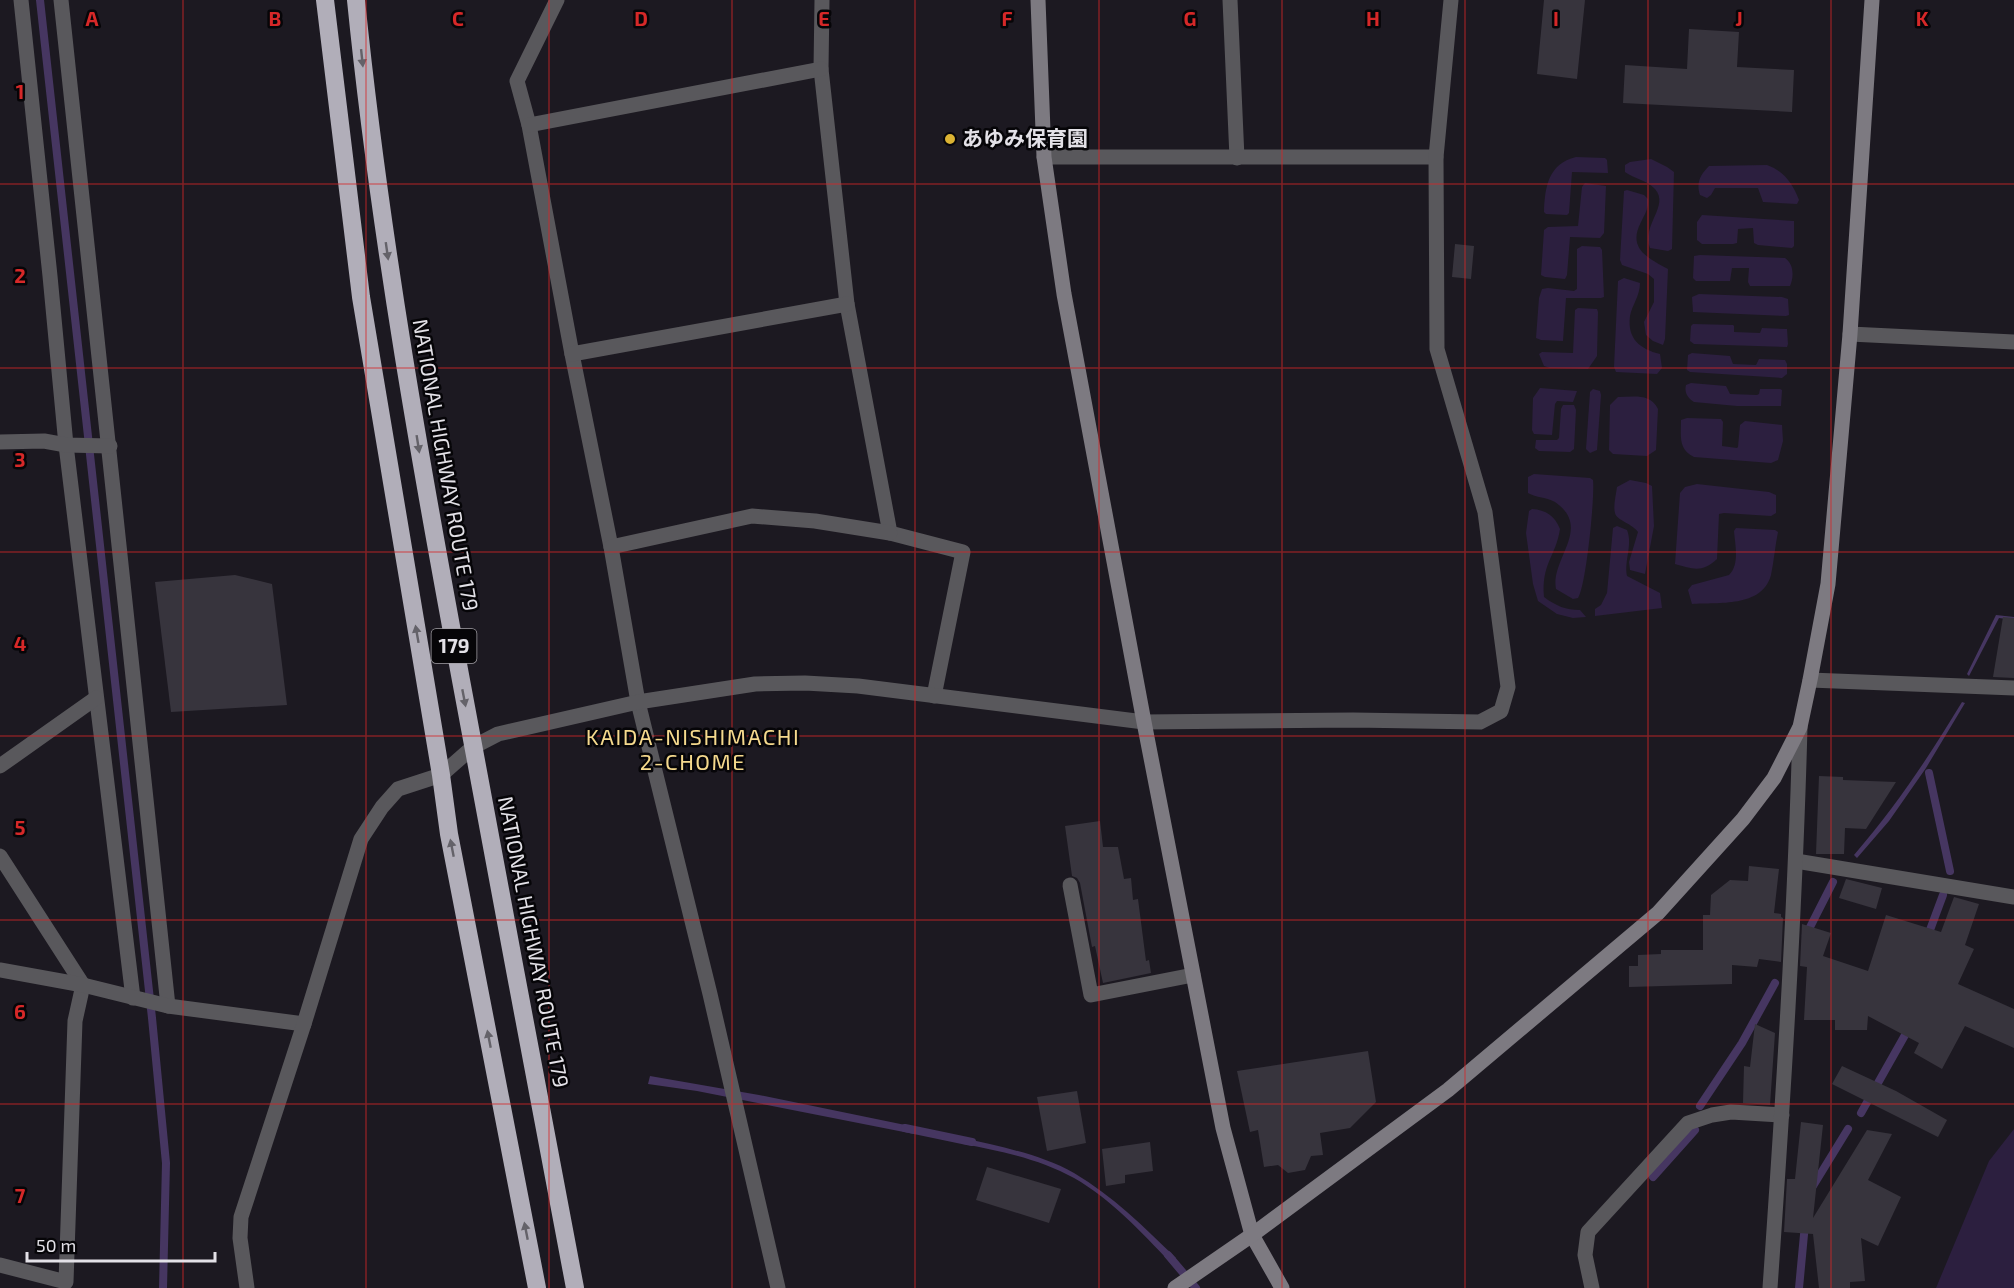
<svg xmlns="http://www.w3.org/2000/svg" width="2014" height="1288" font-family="'Exo 2','Noto Sans JP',sans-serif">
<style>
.green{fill:#2c1f3f}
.water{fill:#463661}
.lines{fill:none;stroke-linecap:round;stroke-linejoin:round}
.stream{stroke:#463661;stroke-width:8}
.building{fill:#37343d}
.street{stroke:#59585c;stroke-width:15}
.secondary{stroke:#7d7a81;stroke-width:15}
.highway{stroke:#b1aeb9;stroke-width:18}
.oneway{fill:#646269}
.grid{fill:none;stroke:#d62828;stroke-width:1.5;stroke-opacity:0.55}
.poi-dot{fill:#dbb333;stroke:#060508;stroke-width:2}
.labels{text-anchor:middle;stroke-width:5;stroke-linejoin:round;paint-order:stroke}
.shield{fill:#060508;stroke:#a19fa4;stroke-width:1.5}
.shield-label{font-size:20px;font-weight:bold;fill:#e3e1e7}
.poi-label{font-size:21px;font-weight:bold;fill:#e3e1e7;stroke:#060508;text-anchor:start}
.street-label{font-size:21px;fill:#e3e1e7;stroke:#060508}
.neighbourhood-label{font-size:22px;letter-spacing:1.5px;fill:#f5d98d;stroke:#060508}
.grid-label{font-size:20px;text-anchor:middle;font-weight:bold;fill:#d62828;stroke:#060508;stroke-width:5;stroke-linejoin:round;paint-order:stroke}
</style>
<rect width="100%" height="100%" fill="#1c1921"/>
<g class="green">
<path d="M1576,157L1605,158L1607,160L1608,173L1572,172L1569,213L1567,215L1546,214L1544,212C1545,187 1548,164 1576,157Z"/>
<path d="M1651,159L1667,167L1674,172L1672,249L1668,251L1650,248C1641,225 1670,206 1655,189C1647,180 1634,179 1625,172V165L1630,162Z"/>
<path d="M1767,165C1784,171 1793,184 1799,200L1797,204L1763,202L1758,188H1715L1711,195L1707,198L1700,195C1696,183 1700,175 1709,166Z"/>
<polygon points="1585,183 1606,186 1604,233 1600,238 1570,237 1567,275 1565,279 1545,277 1541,275 1544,230 1548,227 1578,226 1582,187"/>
<path d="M1627,190L1644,195L1648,199C1649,208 1645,214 1641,222C1627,249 1648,258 1668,269L1665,339L1663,345L1653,341L1646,335L1644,322L1654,302V279L1648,274L1622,265L1620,260L1624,191Z"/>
<polygon points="1702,215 1794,221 1794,246 1792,248 1758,245 1754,243 1753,228 1738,229 1737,243 1733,244 1702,244 1697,240 1697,222"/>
<polygon points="1582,246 1600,247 1602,250 1604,297 1601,298 1566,298 1563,341 1541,340 1536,338 1539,298 1542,289 1548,288 1574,291 1577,289 1577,249"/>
<path d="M1700,255L1785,258C1794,264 1794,277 1790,286H1750L1748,282L1749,268H1732L1730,281H1696L1693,278L1694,256Z"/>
<path d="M1624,278L1640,283C1640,296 1632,305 1630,316C1627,339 1640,349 1660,354L1662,368L1657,374L1616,372L1614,367L1618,281Z"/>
<polygon points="1699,294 1782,297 1788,299 1789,315 1786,316 1693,312 1692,297"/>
<polygon points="1578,308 1597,309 1598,312 1597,356 1588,369 1550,368 1544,366 1539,354 1542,352 1573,353 1575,310"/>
<polygon points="1693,324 1733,325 1734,326 1734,332 1760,333 1762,328 1787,329 1788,344 1787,347 1694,344 1690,341 1691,326"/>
<polygon points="1692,353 1730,356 1733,364 1756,365 1759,359 1785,360 1787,364 1787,374 1782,378 1690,372 1687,370 1688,355"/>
<path d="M1691,383L1726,386L1730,394L1757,395L1759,394L1760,389H1780L1782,390L1781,406H1737L1694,402C1688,398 1684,393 1686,385Z"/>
<polygon points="1540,388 1577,391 1573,402 1557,401 1555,404 1552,435 1534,434 1532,430 1533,398"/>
<polygon points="1593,389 1600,391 1601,395 1597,450 1590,453 1586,449 1590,392"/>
<path d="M1618,397C1634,397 1650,393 1658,409L1656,450L1647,456L1613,454L1609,450L1610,405Z"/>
<polygon points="1563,405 1574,405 1576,410 1574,449 1570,452 1539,451 1535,448 1536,440 1557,440 1559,438 1561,409"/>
<path d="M1687,418L1721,419L1723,422L1722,446L1737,448L1738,447L1740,425L1745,421L1782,425L1783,441L1778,460L1771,463L1694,457C1678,449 1681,436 1681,420Z"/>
<path d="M1534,474L1590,478L1593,480C1595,496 1586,587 1578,598L1573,599L1556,589C1550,559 1593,528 1555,502C1547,497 1536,498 1528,493V477Z"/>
<path d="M1630,480L1646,483L1652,486L1654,526L1645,574L1630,570L1629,562L1638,532C1633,524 1616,520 1615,513C1613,506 1616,495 1617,487Z"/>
<path d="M1697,484L1769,492L1776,495V513L1771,516L1724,513L1719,514L1717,559C1702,573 1693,569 1675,564L1680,493L1685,487Z"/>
<path d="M1532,509C1546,510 1555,516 1560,529C1556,556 1541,564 1544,597C1556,606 1566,610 1580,610L1586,617L1573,618L1557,614L1538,601L1533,584L1526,533L1529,511Z"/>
<path d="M1617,526L1627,530C1633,545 1624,560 1627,576L1660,593L1662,608L1595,616V609L1601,605L1607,593L1613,528Z"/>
<path d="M1736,528L1775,530L1778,532C1775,546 1774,561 1771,575C1762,608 1718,602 1692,604L1688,590L1692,585L1729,575C1740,565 1735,544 1734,531Z"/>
<polygon points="2014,1129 2014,1288 1936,1288 1989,1161"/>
</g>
<g class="water">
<polygon points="1996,615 2014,617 2014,620 1999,618 1969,676 1967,674"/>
<path d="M1962,702L1965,703L1926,768L1889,821L1857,858L1854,855C1897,805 1928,758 1962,702Z"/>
<polygon points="650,1076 759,1095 915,1127 914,1134 697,1091 648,1084"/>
<path d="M964,1138C1001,1147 1040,1154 1074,1173C1113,1196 1144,1227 1176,1258L1171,1263C1141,1232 1111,1199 1074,1178C1040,1159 1001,1151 963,1144Z"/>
</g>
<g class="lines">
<g class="stream">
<polyline points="40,0 152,1018 166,1163 163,1288"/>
<polyline points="1929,773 1950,871"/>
<polyline points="1806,935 1833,882"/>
<polyline points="1927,938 1943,895"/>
<polyline points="1700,1106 1742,1043 1775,983"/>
<polyline points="1861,1113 1909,1028"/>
<polyline points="905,1128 972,1142"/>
<polyline points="1653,1177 1695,1130"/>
<polyline points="1813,1186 1848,1129"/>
<polyline points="1168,1255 1196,1288"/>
<polyline points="1799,1288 1805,1224"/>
</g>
</g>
<g class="building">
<polygon points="1544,0 1585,0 1577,79 1537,74"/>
<polygon points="1689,29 1739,32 1737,67 1794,70 1792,112 1623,103 1625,65 1687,69"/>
<polygon points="1455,244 1474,246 1471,279 1452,277"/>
<polygon points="235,575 272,584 287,705 171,712 155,582"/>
<polygon points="2003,617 2014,618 2014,678 1993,677"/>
<polygon points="1819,776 1843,777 1843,780 1896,782 1866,829 1845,828 1844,854 1816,854"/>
<polygon points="1100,821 1103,847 1118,847 1124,879 1131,878 1133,900 1138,899 1146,961 1149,960 1151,973 1103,983 1095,946 1092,947 1080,883 1077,878 1072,876 1065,826"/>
<polygon points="1749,866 1779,869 1774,913 1781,914 1781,917 1783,918 1781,962 1759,959 1757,967 1732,965 1732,984 1629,987 1629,966 1638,966 1638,955 1661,954 1661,950 1703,950 1703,915 1710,915 1711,895 1730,880 1748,881"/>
<polygon points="1846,879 1882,888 1876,909 1839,898"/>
<polygon points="1954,897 1979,904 1965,945 1974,949 1958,984 2014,1009 2014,1048 1965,1026 1942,1069 1914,1053 1919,1043 1868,1016 1867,1030 1835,1030 1835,1020 1804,1020 1807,967 1800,966 1802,924 1831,933 1823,956 1868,971 1886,915 1941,932"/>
<polygon points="1755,1024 1775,1033 1770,1105 1743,1103 1744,1066 1750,1067"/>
<polygon points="1368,1051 1376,1102 1350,1128 1320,1133 1323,1155 1311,1156 1305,1170 1288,1173 1278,1165 1264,1167 1258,1130 1250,1132 1237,1071"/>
<polygon points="1842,1066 1896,1091 1947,1120 1938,1137 1832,1084"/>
<polygon points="1077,1091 1086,1143 1047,1151 1037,1097"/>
<polygon points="1801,1122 1823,1125 1813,1218 1867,1130 1892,1134 1868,1180 1901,1197 1878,1246 1861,1238 1865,1281 1850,1282 1850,1288 1819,1288 1813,1234 1784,1232 1787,1179 1795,1179"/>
<polygon points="1150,1142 1153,1171 1125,1175 1125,1183 1106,1186 1102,1149"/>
<polygon points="987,1167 1061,1189 1049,1223 976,1200"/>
</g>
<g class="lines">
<g class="street">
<polyline points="21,0 50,276 66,445 133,998"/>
<polyline points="61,0 168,1006"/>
<polyline points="557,0 517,81 529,125 572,354 611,547 638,702 710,994 778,1288"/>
<polyline points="822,0 821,69 847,304 890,533 963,552 934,696"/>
<polyline points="1230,0 1237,158"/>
<polyline points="529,125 821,69"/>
<polyline points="1044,157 1436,157"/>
<polyline points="1850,334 2014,342"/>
<polyline points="572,354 847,304"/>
<polyline points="0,442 44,441 66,445 110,446"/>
<polyline points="611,547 752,516 815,521 890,533"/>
<polyline points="1810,680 2014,688"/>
<polyline points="0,766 96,698"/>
<polyline points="0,856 83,985 75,1021 66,1282 0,1265"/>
<polyline points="1796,861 2014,897"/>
<polyline points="1070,885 1091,995 1193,975"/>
<polyline points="0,970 83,985 168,1006 304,1024"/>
<polyline points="247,1288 240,1238 241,1217 304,1024 361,839 382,807 398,789 441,775 473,747 498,734 638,702 755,684 805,683 858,686 1144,722 1353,720 1480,722 1501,711 1508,687 1485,512 1437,349 1436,157 1451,0"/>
<polyline points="1592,1288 1585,1255 1588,1232 1688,1123 1712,1115 1731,1112 1782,1115"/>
<path d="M1770,1288C1783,1101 1795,914 1800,727"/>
</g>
<g class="secondary">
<polyline points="1038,0 1044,157 1064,294 1144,722 1223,1128 1252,1235 1282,1288"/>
<polyline points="1175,1288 1252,1235 1448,1090 1658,913 1743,819 1774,778 1800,727 1810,680 1828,584 1850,334 1872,0"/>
</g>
<g class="highway">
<polyline points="325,0 361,297 441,775 449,834 537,1288"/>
<path d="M356,0C380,238 422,472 466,707C502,901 538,1094 575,1288"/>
</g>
</g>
<defs><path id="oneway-solid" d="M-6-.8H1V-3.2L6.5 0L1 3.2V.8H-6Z" transform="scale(1.5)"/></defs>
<g class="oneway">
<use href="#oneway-solid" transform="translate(362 58) rotate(84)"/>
<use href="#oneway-solid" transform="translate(387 251) rotate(82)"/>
<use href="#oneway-solid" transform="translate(418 444) rotate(81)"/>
<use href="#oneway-solid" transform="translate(417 634) rotate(-100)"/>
<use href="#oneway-solid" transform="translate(464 698) rotate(79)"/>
<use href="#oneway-solid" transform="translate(452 848) rotate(-101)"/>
<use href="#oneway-solid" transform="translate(489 1039) rotate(-101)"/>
<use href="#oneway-solid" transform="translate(526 1231) rotate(-101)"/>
</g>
<path class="grid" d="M183,0V1288M366,0V1288M549,0V1288M732,0V1288M915,0V1288M1099,0V1288M1282,0V1288M1465,0V1288M1648,0V1288M1831,0V1288M0,184H2014M0,368H2014M0,552H2014M0,736H2014M0,920H2014M0,1104H2014"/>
<circle class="poi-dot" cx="950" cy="139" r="6"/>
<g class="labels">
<rect class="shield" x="431.5" y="629" width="45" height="34" rx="4.5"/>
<g class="shield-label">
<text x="454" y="653">179</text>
</g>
<g class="poi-label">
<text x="962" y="146">あゆみ保育園</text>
</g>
<g class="street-label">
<text transform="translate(445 465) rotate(80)" y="7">NATIONAL HIGHWAY ROUTE 179</text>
<text transform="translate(533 942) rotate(79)" y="7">NATIONAL HIGHWAY ROUTE 179</text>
</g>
<g class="neighbourhood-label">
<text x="693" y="745">KAIDA-NISHIMACHI<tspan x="693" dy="25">2-CHOME</tspan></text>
</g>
</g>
<g class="grid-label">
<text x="92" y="26">A</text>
<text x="275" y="26">B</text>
<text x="458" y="26">C</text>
<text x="641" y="26">D</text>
<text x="824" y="26">E</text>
<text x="1007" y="26">F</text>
<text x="1190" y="26">G</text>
<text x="1373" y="26">H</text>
<text x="1556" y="26">I</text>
<text x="1739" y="26">J</text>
<text x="1922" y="26">K</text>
<text x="20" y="99">1</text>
<text x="20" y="283">2</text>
<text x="20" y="467">3</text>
<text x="20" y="651">4</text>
<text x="20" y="835">5</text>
<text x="20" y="1019">6</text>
<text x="20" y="1203">7</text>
</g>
<path d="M27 1252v9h188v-9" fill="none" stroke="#e3e1e7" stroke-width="3"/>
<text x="36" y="1252" font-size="18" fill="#e3e1e7" stroke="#060508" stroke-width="4.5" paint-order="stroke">50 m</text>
</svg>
